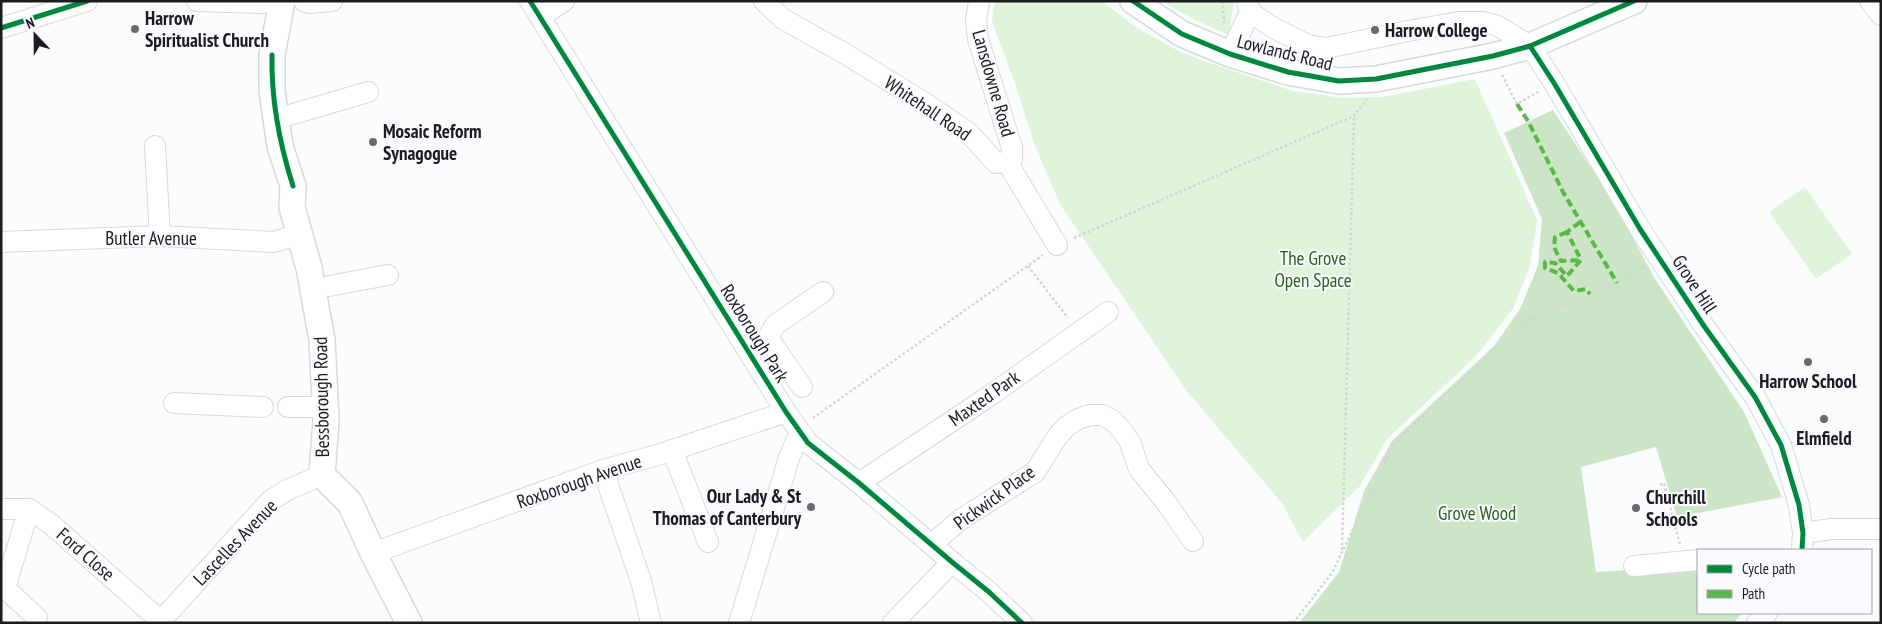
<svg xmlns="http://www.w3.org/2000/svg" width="1882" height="624" font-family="'PT Sans Narrow',sans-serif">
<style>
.green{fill:#dff4db}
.forest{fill:#cce5c7}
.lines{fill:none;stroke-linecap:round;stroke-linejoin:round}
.minor-casing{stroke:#d8d9db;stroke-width:22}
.major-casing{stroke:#d8d9db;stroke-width:28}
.path{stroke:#d4d4d4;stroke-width:2.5;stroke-dasharray:2.5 2.5;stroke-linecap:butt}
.minor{stroke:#feffff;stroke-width:20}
.major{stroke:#feffff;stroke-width:25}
.quiet{stroke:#58b947;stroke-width:4;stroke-dasharray:8 4;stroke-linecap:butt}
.cycleway-casing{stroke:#f9fbff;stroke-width:8}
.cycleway{stroke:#00873e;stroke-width:5}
.poi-dot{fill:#696a6c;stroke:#f9fbff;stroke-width:2}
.labels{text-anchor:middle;stroke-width:4;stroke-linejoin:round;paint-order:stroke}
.poi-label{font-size:19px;font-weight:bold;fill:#1b1c1d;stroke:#f9fbff;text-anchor:start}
.street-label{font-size:19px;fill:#1b1c1d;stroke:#f9fbff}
.park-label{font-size:19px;fill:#2b6118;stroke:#f9fbff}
</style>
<rect width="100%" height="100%" fill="#fafcfe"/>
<g class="green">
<polygon points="995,1 1102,1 1134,26 1175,49 1201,60 1293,91 1343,98 1383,97 1475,79 1537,220 1530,266 1514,307 1477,355 1387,439 1360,486 1303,542 1282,503 1186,390 1060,204 1035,146 1015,83 992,22"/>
<polygon points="1162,1 1234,1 1229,35 1193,19"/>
<polygon points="1805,187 1852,254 1816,279 1769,212"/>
</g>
<polygon class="forest" points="1553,110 1613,201 1655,279 1744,412 1782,497 1677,517 1656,447 1581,467 1596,572 1698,566 1698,613 1742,613 1734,623 1299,623 1339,572 1364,491 1392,441 1494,346 1520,309 1538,266 1542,219 1504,133"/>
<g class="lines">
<defs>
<g id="minor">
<polyline points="197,1 264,3"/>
<polyline points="304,1 310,3 332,1"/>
<polyline points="530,1 786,412 808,443 859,483 952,562 989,592 1022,623"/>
<polyline points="764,1 783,19 844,53 925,103 969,133 996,163 1007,162"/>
<polyline points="979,1 976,20 978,39 1012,148 1012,159 1007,162"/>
<polyline points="1247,1 1250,12 1272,27 1308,45 1326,48 1408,31 1459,22 1484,22 1498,26 1530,46 1554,83 1640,229 1704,326 1755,397 1781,445 1799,505 1803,533 1802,550"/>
<polyline points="1870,1 1881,15"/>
<polyline points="540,17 564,1"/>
<polyline points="1,28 87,1"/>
<polyline points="1230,54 1250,12"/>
<polyline points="276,119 368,92"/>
<polyline points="155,146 160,236"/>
<polyline points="1007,162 1057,245"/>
<polyline points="1,242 160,236 274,242 299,234"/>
<polyline points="329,286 388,275"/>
<polyline points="768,338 802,387"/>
<polyline points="749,352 768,338 775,325 823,292"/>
<polyline points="174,403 263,407"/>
<polyline points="288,407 325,407"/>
<polyline points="672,450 708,542"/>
<polyline points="603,470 641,581 651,623"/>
<polyline points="859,483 985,399 1108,312"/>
<polyline points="1,509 29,509 32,511 52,525 163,623"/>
<polyline points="29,509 5,588 37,618"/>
<polyline points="1803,533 1832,529 1881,529"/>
<polyline points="932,544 960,520 1035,472 1057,437 1067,426 1078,419 1090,415 1102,415 1112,420 1121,429 1130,442 1139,469 1165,501 1193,541"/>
<polyline points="373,553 603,470 661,454 786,412"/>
<polyline points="1634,566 1698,560"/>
<polyline points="159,623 270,501 287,490 322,475"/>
<polyline points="739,623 789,458 800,432"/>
<polyline points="893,623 952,562"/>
<polyline points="1757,623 1767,613"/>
</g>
<g id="major">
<polyline points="282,1 272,55 272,91 280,146 293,186 292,207 309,268 322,340 326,420 322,475 350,503 373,553 409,623"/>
<polyline points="1133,1 1182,34 1230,54 1288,72 1339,81 1376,79 1493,56 1530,46 1634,1"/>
</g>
</defs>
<use href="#minor" class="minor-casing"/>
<use href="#major" class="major-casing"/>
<g class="path">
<polyline points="1218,1 1223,3"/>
<polyline points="1223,1 1224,23"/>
<polyline points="1502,75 1517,104 1540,91"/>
<polyline points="1074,238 1354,116 1367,99"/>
<polyline points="1028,266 1068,318"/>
<polyline points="813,418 1043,255"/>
<polyline points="1660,485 1664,483 1680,545"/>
<polyline points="1342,550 1354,116"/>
<polyline points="1293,623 1332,573 1395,442 1527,320 1617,283 1645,266"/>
</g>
<use href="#minor" class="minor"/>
<use href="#major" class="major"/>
<g class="quiet">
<polyline points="1517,104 1528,121 1563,192 1617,283"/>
<polyline points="1580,222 1567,232 1581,260 1567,276 1555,263 1545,262 1545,268 1558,273 1574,291 1586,289 1590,294"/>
<polyline points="1567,232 1555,237 1554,247 1561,261 1581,260"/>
</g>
<defs>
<g id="cycleway">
<polyline points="530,1 786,412 808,443 859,483 952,562 989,592 1022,623"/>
<polyline points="1133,1 1182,34 1230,54 1288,72 1339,81 1376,79 1493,56 1530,46 1634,1"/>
<polyline points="1,28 87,1"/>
<polyline points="1530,46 1554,83 1640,229 1704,326 1755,397 1781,445 1799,505 1803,533 1802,550"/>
<path d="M272,55C271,101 279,142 293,186"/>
</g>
</defs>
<use href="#cycleway" class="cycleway-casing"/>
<use href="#cycleway" class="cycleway"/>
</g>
<g class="poi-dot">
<circle cx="135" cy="29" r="5"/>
<circle cx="1375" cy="30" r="5"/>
<circle cx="373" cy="142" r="5"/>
<circle cx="1808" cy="362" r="5"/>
<circle cx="1824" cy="419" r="5"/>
<circle cx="811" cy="507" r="5"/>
<circle cx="1636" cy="508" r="5"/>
</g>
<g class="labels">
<g class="poi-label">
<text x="145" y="25">Harrow<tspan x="145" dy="22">Spiritualist Church</tspan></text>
<text x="1385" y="37">Harrow College</text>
<text x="383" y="138">Mosaic Reform<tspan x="383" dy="22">Synagogue</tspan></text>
<text x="1808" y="388" text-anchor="middle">Harrow School</text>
<text x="1824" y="445" text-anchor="middle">Elmfield</text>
<text x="801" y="503" text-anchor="end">Our Lady &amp; St<tspan x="801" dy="22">Thomas of Canterbury</tspan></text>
<text x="1646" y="504">Churchill<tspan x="1646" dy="22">Schools</tspan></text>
</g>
<g class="street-label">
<text transform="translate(1285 52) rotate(14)" y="7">Lowlands Road</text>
<text transform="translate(994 83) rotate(74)" y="7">Lansdowne Road</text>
<text transform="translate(928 108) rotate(34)" y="7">Whitehall Road</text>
<text x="151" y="245">Butler Avenue</text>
<text transform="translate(1695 284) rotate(57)" y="7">Grove Hill</text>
<text transform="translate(755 333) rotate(58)" y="7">Roxborough Park</text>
<text transform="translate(321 397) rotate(-91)" y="7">Bessborough Road</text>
<text transform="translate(984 398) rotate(-35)" y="7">Maxted Park</text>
<text transform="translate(579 481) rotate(-19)" y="7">Roxborough Avenue</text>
<text transform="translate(994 497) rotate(-36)" y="7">Pickwick Place</text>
<text transform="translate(235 542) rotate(-46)" y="7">Lascelles Avenue</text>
<text transform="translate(86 554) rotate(41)" y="7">Ford Close</text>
</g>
<g class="park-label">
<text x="1313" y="265">The Grove<tspan x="1313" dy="22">Open Space</tspan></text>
<text x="1477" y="520">Grove Wood</text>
</g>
</g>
<rect width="1882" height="624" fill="none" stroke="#1b1c1d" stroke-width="5"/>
<rect x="1697" y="549" width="175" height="65" fill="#f9fbff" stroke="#a0a2a5"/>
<rect x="1707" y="565" width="25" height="8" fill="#00873e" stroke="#a0a2a5"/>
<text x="1742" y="574" font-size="15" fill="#1b1c1d">Cycle path</text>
<rect x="1707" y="590" width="25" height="8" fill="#58b947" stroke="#a0a2a5"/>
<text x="1742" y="599" font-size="15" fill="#1b1c1d">Path</text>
<g transform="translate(35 35) rotate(338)" stroke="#f9fbff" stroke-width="4" paint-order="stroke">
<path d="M0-4L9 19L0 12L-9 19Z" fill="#1b1c1d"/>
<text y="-8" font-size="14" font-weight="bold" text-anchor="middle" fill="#1b1c1d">N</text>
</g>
</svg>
